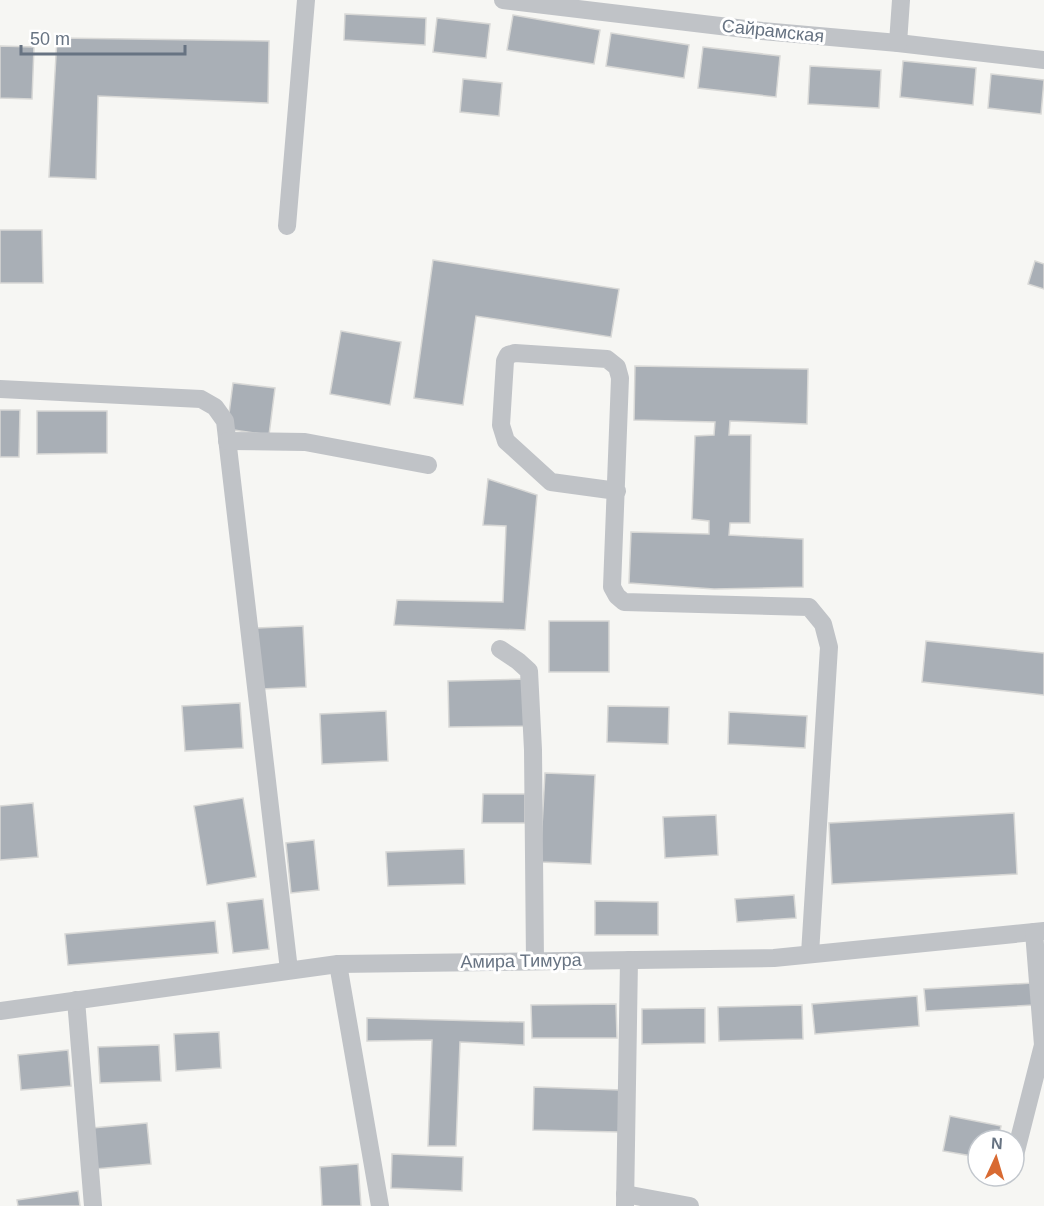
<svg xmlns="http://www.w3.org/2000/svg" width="1044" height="1206" font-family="Helvetica,sans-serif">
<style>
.building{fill:#a9afb6;stroke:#d8d8d6;stroke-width:1.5}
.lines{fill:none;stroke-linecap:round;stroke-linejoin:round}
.street{stroke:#c0c3c7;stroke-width:18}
.labels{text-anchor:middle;stroke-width:6;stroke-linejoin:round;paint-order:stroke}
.street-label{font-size:18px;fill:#677382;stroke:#fff}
</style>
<rect width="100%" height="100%" fill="#f6f6f3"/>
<g class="building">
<polygon points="345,14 426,18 425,45 344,40"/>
<polygon points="513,15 600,30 594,64 507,50"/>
<polygon points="437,18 490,24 486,58 433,52"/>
<polygon points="611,33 689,45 684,78 606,66"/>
<polygon points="57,38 269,41 268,103 98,96 96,179 49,177"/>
<polygon points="0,46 34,47 32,99 0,98"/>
<polygon points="703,47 780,56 776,97 698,88"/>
<polygon points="903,61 976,68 973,105 900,97"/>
<polygon points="810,66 881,70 879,108 808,104"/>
<polygon points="991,74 1044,80 1041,114 988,108"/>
<polygon points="463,79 502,83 499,116 460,112"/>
<polygon points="0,230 42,230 43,283 0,283"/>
<polygon points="433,260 619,289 611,337 476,316 463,405 414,398"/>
<polygon points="1035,261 1044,264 1044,289 1028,284"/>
<polygon points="341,331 401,342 390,405 330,394"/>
<polygon points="635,366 808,369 807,424 730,421 729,435 751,435 750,523 730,523 729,535 803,539 803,587 714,589 629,583 631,532 709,534 709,521 692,519 695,436 714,435 715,422 634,420"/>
<polygon points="233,383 275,388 269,435 227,429"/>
<polygon points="0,410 20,410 19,457 0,457"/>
<polygon points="37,411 107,411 107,453 37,454"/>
<polygon points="488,479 537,495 525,630 394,625 397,600 503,602 506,526 483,525"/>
<rect x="549" y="621" width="60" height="51"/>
<polygon points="303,626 306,687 261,689 257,628"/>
<polygon points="926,641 1044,653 1044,695 922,682"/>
<polygon points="525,679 526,726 449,727 448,681"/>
<polygon points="240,703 243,748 185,751 182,706"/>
<polygon points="608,706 669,707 668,744 607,742"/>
<polygon points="386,711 388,761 322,764 320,714"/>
<polygon points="729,712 807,716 805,748 728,744"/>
<polygon points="545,773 595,775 591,864 540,862"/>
<polygon points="483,794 525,794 525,823 482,823"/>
<polygon points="243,798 256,877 207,885 194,806"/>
<polygon points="33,803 38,857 0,860 0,806"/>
<polygon points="1014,813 1017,874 832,884 829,823"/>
<polygon points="716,815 718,855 665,858 663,817"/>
<polygon points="314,840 319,890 291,893 286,843"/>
<polygon points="464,849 465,884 388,886 386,852"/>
<polygon points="794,895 796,918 737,922 735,899"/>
<polygon points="263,899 269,949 233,953 227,903"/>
<polygon points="595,901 658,902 658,935 595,935"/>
<polygon points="215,921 218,953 68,965 65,934"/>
<polygon points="1033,983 1034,1005 926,1011 924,989"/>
<polygon points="917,996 919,1026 815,1034 812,1004"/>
<polygon points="616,1004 617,1038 532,1038 531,1005"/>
<polygon points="802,1005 803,1039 719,1041 718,1007"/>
<polygon points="705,1008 705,1043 642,1044 642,1009"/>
<polygon points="367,1018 524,1022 524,1045 460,1042 456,1146 428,1146 432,1040 367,1041"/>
<polygon points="219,1032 221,1068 176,1071 174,1034"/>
<polygon points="159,1045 161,1081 100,1083 98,1047"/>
<polygon points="68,1050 71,1086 21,1090 18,1055"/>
<polygon points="534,1087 621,1090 619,1132 533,1130"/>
<polygon points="950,1116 1001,1126 998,1140 978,1140 978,1157 943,1151"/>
<polygon points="147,1123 151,1164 95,1169 92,1128"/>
<polygon points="392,1154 463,1157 462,1191 391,1188"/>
<polygon points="358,1164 361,1206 322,1206 320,1167"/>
<polygon points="78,1191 80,1206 18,1206 17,1200"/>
</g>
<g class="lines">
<g class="street">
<polyline points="503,0 762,31 898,43 1044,60"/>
<polyline points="898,43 901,0"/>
<polyline points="287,226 306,0"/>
<polyline points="0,389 201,399 215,407 225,421 289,970"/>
<polyline points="227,441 305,442 428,465"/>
<polyline points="617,491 551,482 506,441 501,425 505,361 508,355 515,353 607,359 617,367 620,378 612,587 617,596 624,602 809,607 823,624 829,647 810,954"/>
<polyline points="500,649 518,661 529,671 533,750 535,961"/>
<polyline points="338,964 380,1206"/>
<polyline points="76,1000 93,1206"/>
<polyline points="0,1011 338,964 774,958 1044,931"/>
<polyline points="1015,1155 1043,1045 1034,932"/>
<polyline points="625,1194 690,1206"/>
<polyline points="625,1206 629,960"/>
</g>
</g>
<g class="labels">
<g class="street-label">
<text transform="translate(773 31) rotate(6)" y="6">Сайрамская</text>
<text transform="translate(521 961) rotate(-1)" y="6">Амира Тимура</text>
</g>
</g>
<g transform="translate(996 1158) rotate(4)"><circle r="28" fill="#ffffff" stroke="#c2c7cd" stroke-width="1.5"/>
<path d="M0-4.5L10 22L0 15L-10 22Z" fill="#d86a32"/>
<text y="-9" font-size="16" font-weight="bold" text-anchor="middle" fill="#677382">N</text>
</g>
<path d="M21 45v9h164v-9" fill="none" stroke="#677382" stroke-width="3"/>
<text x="30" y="45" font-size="18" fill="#677382" stroke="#ffffff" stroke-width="4.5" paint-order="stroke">50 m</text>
</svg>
